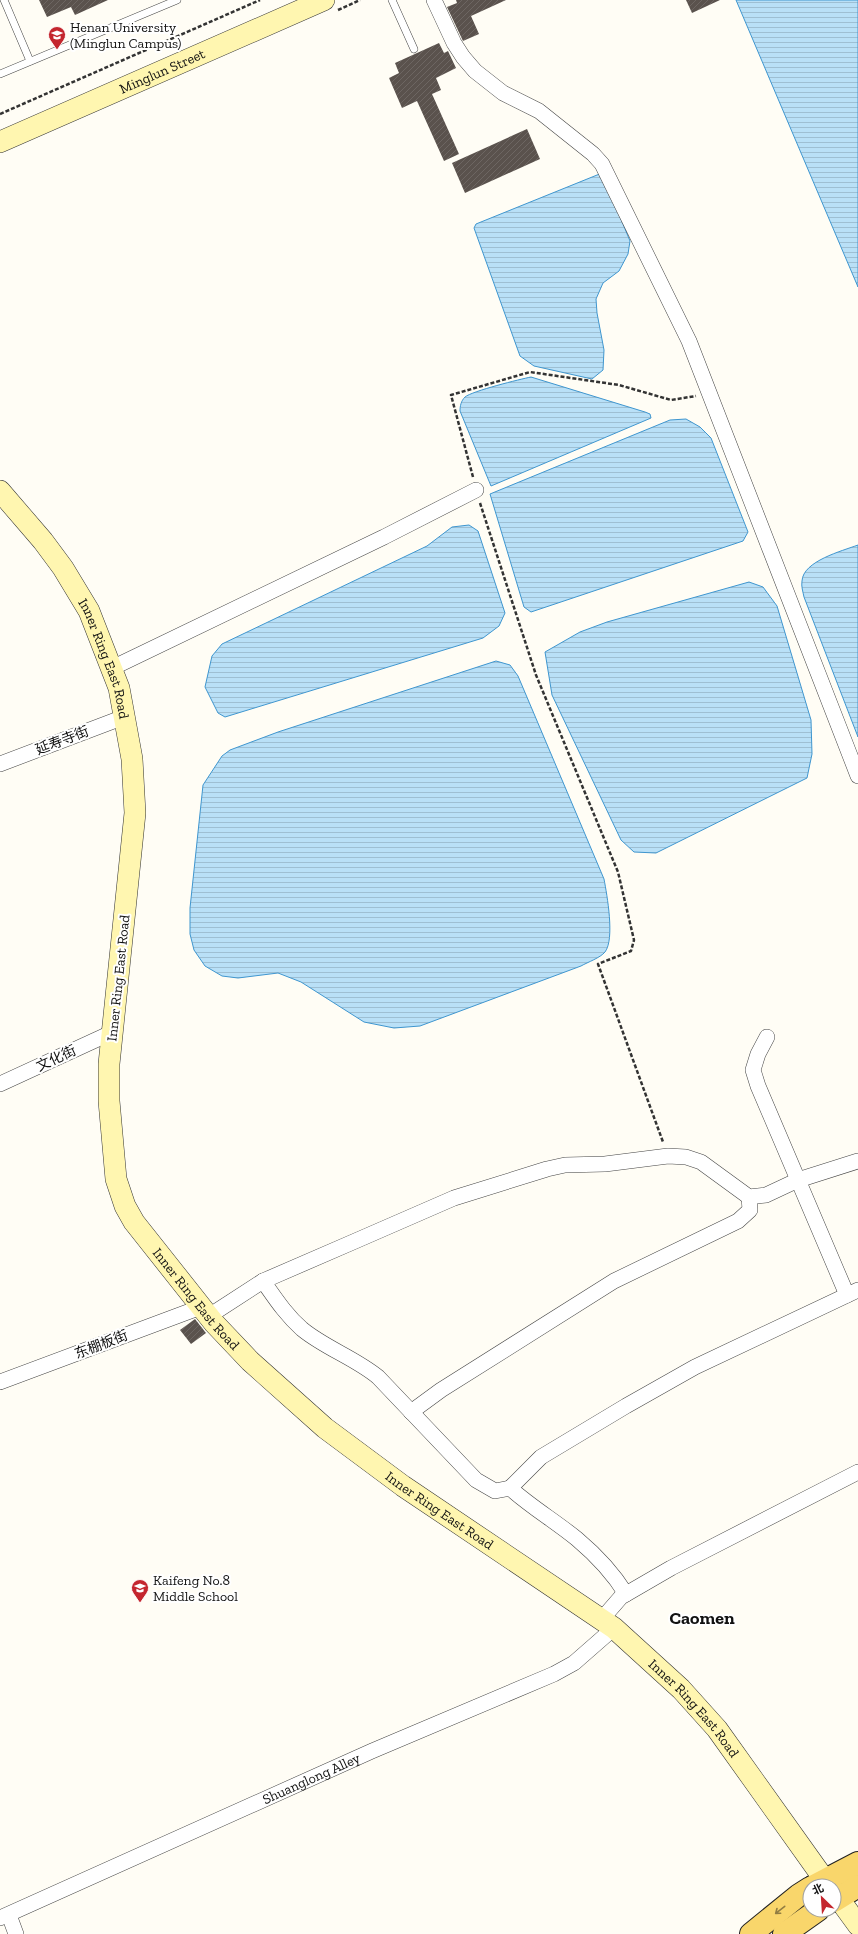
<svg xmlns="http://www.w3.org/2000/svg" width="858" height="1934" font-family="'Zilla Slab','Noto Sans SC',serif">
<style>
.water{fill:url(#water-rules);stroke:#3f96cf}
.building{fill:url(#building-hatch)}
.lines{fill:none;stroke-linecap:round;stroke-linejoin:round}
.lane-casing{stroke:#444;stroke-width:8}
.street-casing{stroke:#444;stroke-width:16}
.secondary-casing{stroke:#333;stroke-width:22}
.primary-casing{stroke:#222;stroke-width:24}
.path{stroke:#333;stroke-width:2.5;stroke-dasharray:4 2;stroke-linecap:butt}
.lane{stroke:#fff;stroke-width:7}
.street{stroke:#fff;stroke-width:15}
.secondary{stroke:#fff6b0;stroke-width:21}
.primary{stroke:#f9d66b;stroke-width:22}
.oneway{stroke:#917d42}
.labels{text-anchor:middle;stroke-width:4;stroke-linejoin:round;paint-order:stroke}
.poi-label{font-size:14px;fill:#111;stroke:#fff;text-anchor:start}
.street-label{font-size:14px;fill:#111;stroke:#fff}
.district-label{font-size:18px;font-weight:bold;fill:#111;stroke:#fff}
</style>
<defs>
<pattern id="water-rules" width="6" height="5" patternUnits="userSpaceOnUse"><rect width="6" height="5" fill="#b9e0f7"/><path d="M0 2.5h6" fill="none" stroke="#9ebfd3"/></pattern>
<pattern id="building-hatch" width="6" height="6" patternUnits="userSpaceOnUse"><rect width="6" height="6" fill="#5a524d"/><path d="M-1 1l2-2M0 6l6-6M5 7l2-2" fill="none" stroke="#6d6662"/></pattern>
</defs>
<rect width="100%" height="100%" fill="#fffdf5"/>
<g class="water">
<polygon points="736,0 858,0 858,287"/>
<polygon points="602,173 630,241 628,254 619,271 603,283 596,299 597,313 604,350 603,370 592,379 534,366 520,356 474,228 476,224"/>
<path d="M531,377L645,412L650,414L651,418L491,486L460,411C460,406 461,401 465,397C472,391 521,379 531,377Z"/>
<polygon points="686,419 700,427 711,438 748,532 743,541 531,612 524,607 490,494 670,420"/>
<polygon points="469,525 478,531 505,613 499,626 483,638 225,717 218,713 205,687 212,656 222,644 427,546 452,527"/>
<path d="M858,545V737L804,597C803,592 801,586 802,581C803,561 842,551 858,545Z"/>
<polygon points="749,582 763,587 777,606 811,720 812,754 807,778 656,853 634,852 621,840 552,695 545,652 580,632 607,622"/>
<path d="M496,661L510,665L518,676L604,879C607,895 615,939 605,952C600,958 588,962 581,966L420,1026L394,1028L364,1022L301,982L278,973L238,978L222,976L205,966L194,950L190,934V908L203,785L222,756L230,750L278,732Z"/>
</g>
<g class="building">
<polygon points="39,0 108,0 75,15 71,7 47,17"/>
<polygon points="456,0 506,0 471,16 479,34 463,41 447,7 457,3"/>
<polygon points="686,0 720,0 692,13"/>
<polygon points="439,43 444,53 448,51 456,68 436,78 441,90 432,94 459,154 444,161 417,101 402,108 389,78 399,73 395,63"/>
<polygon points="527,129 540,159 465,193 452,163"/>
<polygon points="195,1319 206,1333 191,1344 180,1330"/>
</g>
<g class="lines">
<defs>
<g id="lane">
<polyline points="4,0 30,61"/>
<polyline points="392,0 414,49"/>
<polyline points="0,74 177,0"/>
</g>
<g id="street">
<polyline points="434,0 454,43 463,57 475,71 503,93 539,111 593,154 602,164 689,341 858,776"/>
<polyline points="112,668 384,537 476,490"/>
<polyline points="0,764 124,717"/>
<polyline points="767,1037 758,1054 753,1070 758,1086 847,1295"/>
<polyline points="0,1084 113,1032"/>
<path d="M263,1281C275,1298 286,1315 302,1329C325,1348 355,1358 378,1377L476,1480L495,1491L510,1488C531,1507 555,1521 577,1539C596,1555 613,1573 626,1594"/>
<polyline points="209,1316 263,1281 353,1242 454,1198 547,1169 565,1165 605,1164 668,1156 686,1157 701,1162 749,1197 766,1195 798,1180 858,1161"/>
<polyline points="0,1382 201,1307"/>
<polyline points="411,1412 441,1390 614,1281 738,1221 750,1210 749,1197"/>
<polyline points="510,1488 541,1457 626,1406 695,1367 858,1290"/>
<polyline points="601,1620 621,1597 671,1568 858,1472"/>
<polyline points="9,1915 16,1934"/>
<path id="s1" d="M0,1918L372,1751L554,1674L574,1663L614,1628"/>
</g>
<g id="secondary">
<path id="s2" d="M0,142L324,0"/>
<path id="s3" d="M0,491L43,541L63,568L89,611L119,688L132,759L135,813L109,1064V1101L116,1179L125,1206L134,1222L214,1323L250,1361L325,1428L403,1486L614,1628L681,1689L717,1729L829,1886"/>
<polyline points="834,1892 858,1925"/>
</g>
<g id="primary">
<polyline points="814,1886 858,1863"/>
<polyline points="834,1901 858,1886"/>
<polyline points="751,1934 799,1895 810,1888"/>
<polyline points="784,1934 818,1910"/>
</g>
</defs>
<use href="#lane" class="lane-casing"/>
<use href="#street" class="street-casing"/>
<use href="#secondary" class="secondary-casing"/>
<use href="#primary" class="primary-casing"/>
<g class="path">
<polyline points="338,10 360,0"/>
<polyline points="0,114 260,0"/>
<polyline points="473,477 451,395 530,372 619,385 671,400 696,396"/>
<polyline points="480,503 536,675 618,872 634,940 631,951 598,964 663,1142"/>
</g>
<use href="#lane" class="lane"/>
<use href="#street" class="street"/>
<use href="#secondary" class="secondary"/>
<use href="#primary" class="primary"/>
</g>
<defs><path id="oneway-shaft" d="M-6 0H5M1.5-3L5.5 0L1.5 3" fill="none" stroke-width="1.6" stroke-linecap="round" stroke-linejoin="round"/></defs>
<use class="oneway" href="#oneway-shaft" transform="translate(780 1910) rotate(142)"/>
<defs>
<symbol id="university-pin" viewBox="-11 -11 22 30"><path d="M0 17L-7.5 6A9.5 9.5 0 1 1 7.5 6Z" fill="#c4262e" stroke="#fff"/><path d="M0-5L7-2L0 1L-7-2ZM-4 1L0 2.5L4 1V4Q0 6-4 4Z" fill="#fff"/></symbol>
<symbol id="school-pin" viewBox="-11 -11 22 30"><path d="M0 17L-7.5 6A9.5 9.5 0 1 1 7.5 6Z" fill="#c4262e" stroke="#fff"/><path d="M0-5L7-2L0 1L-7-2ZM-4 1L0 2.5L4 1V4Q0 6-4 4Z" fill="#fff"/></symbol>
</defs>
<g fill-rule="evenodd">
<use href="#university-pin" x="47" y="25" width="20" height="27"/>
<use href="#school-pin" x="130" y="1578" width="20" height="27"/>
</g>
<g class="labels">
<g class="poi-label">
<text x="70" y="32">Henan University<tspan x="70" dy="16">(Minglun Campus)</tspan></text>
<text x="153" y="1585">Kaifeng No.8<tspan x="153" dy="16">Middle School</tspan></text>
</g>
<g class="street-label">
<text dy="5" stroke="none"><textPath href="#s2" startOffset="177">Minglun Street</textPath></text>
<text dy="5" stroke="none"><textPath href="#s3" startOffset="200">Inner Ring East Road</textPath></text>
<text transform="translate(62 740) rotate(-21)" y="5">延寿寺街</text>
<text transform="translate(118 978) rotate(-84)" y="5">Inner Ring East Road</text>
<text transform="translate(56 1058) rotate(-25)" y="5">文化街</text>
<text dy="5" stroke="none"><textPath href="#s3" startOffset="872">Inner Ring East Road</textPath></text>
<text transform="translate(101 1344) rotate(-21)" y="5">东棚板街</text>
<text dy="5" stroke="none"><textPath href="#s3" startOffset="1196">Inner Ring East Road</textPath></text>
<text dy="5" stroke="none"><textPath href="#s3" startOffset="1520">Inner Ring East Road</textPath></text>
<text dy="5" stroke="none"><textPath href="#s1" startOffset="341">Shuanglong Alley</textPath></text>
</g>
<g class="district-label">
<text x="702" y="1624">Caomen</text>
</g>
</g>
<g transform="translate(822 1898) rotate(335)"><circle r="19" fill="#ffffff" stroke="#a0a0a0"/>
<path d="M0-3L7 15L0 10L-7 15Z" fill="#c4262e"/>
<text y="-6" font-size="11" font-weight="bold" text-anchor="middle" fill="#111111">北</text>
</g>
</svg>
